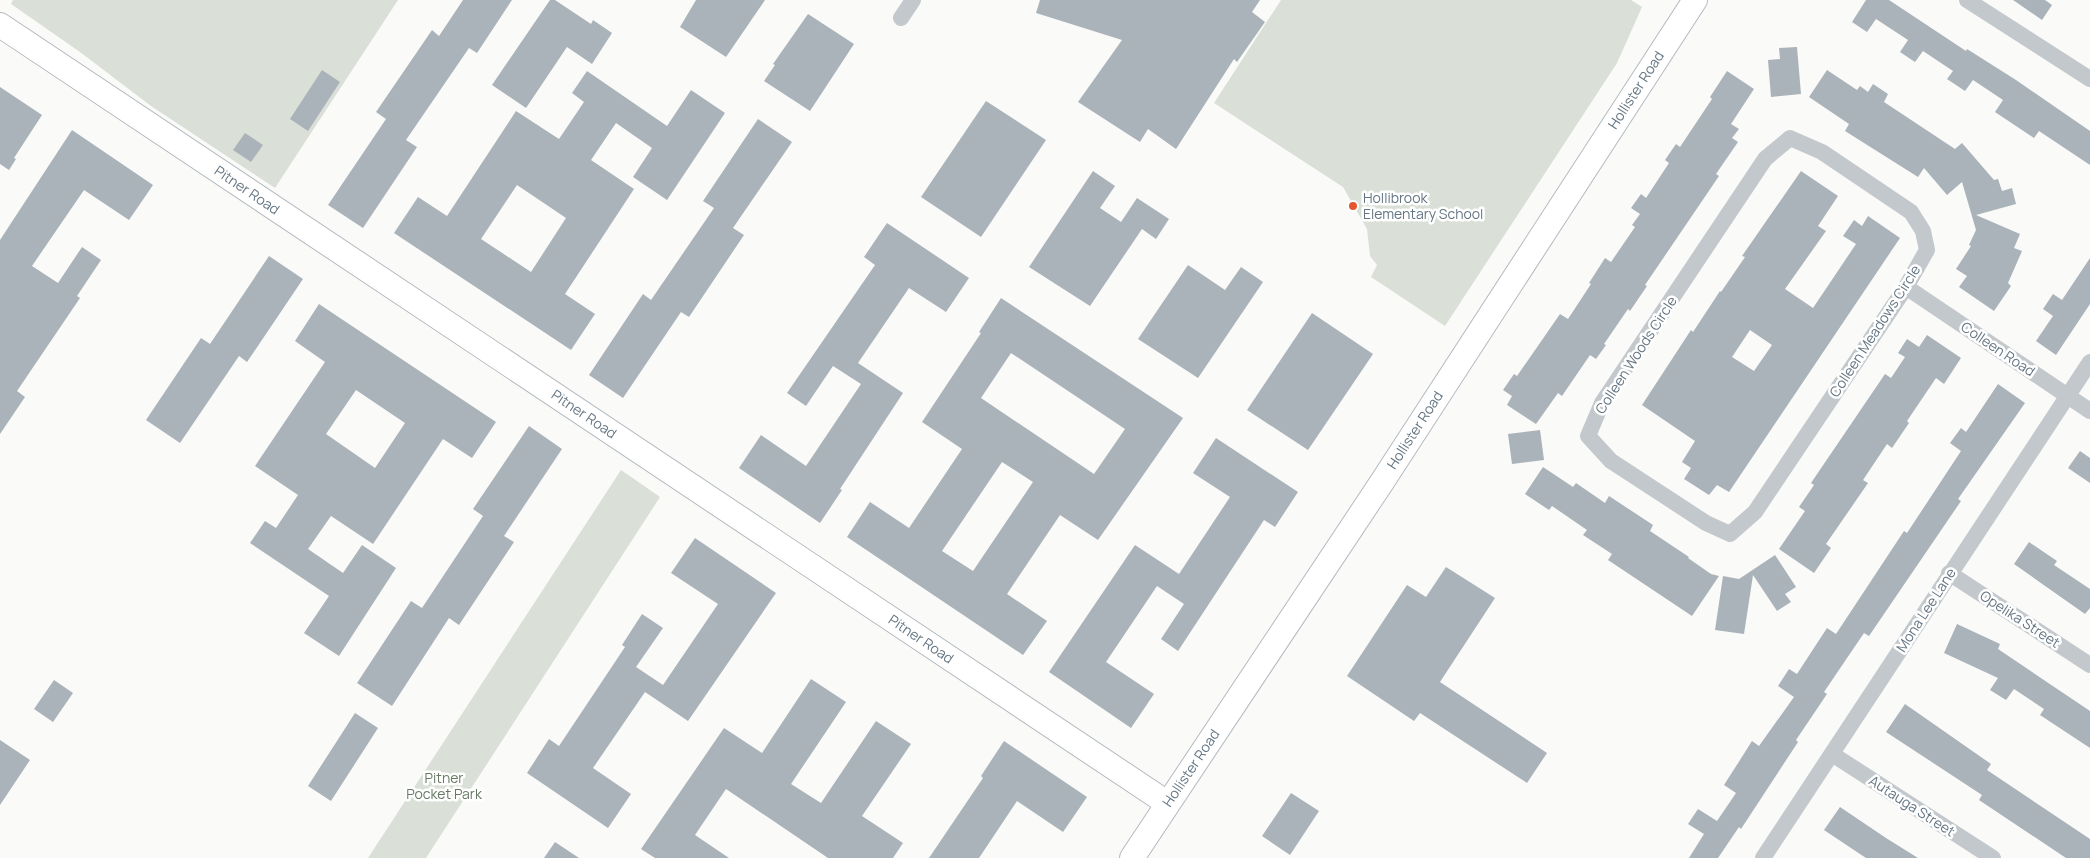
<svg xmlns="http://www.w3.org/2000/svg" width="2090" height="858" font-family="Manrope,sans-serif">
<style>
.green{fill:#dadfd7}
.building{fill:#aab3b9;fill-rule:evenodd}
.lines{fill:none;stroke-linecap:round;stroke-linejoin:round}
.secondary-casing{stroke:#b3babf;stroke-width:26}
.street{stroke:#c3c8cc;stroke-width:16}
.secondary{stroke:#fff;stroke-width:24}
.poi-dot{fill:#e4572e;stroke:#fff;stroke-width:2}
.labels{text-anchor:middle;stroke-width:5;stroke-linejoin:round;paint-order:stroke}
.street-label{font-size:14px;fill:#657683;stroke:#fff}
.poi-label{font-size:14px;fill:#657683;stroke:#fff;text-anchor:start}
.park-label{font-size:14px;fill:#687a64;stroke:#fff}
</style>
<rect width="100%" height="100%" fill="#fafaf8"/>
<g class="green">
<polygon points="13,0 398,0 275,188 151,106 80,52 11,4"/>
<polygon points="1281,0 1631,0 1642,7 1617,63 1445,326 1371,277 1377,265 1370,256 1367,229 1343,187 1214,103"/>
<polygon points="621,470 660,497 426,858 368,858"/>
</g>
<g class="building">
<polygon points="463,0 512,0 477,53 469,48 406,140 417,147 363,228 328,205 386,119 376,112 432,30 439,36"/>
<polygon points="550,0 555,0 591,24 593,20 612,33 592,64 567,47 526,108 492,85"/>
<polygon points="696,0 765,0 726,57 680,27"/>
<polygon points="1040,0 1260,0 1252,12 1265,22 1237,62 1234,59 1176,149 1148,129 1140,142 1078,102 1122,40 1036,13"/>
<polygon points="1866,0 1889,0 1966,51 1967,49 2016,80 2090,131 2090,165 2039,131 2034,138 1995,112 2003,100 1973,80 1965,91 1947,79 1953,71 1923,51 1915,62 1900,52 1908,40 1876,19 1867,32 1852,22"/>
<polygon points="2013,0 2045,0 2052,5 2042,20"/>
<polygon points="808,14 854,44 810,111 764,81 775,65 773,64"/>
<polygon points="1797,47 1801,94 1771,97 1768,60 1780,59 1779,48"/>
<polygon points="322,70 340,82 308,131 290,119"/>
<polygon points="1827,70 1857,90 1860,86 1868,92 1873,84 1888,94 1884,102 1955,149 1962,143 1994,180 1998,179 2002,191 2012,188 2016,204 1976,215 2020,234 2014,248 2022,251 2008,283 2011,286 1994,311 1959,287 1967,276 1956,269 1971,246 1969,245 1976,230 1962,182 1947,195 1924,168 1918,177 1845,131 1849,124 1809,97"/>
<path d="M587,71L667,126L691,90L725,113L667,200L633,177L652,148L616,123L591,160L634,189L565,294L595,314L571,350L394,233L418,197L447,216L516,111L559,139L584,102L572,93ZM517,185L566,218L531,272L481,239Z"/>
<polygon points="1727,71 1754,89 1731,124 1739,129 1732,138 1738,142 1716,174 1719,176 1645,285 1647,286 1630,311 1628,309 1604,344 1606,345 1596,359 1590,355 1562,396 1558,393 1536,424 1507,405 1512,396 1503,390 1514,374 1517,376 1560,314 1568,319 1591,284 1589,283 1605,258 1611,262 1635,227 1632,225 1640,214 1631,208 1641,194 1646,198 1669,163 1665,160 1676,144 1680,147 1712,99 1710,97"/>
<polygon points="0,87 42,115 14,158 16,159 9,170 0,164"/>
<polygon points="986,101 1046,140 981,237 921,197"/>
<polygon points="758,119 792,142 733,228 744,235 689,317 681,312 623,398 589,375 643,294 651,300 714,208 703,201"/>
<polygon points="72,130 153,185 129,220 84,190 32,266 58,283 82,247 101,260 77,296 80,298 17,391 25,397 0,434 0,240"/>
<polygon points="245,133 263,145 251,162 233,150"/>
<polygon points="1093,171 1115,186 1100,208 1121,222 1137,198 1169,219 1156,239 1142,229 1090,306 1029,267"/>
<path d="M1801,171L1838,196L1818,226L1826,231L1785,289L1813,308L1856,244L1843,236L1854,220L1862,226L1868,216L1900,238L1729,492L1717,485L1709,495L1684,479L1691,468L1682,462L1695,441L1642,405L1691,330L1693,332L1720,291L1721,292L1745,257L1742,256ZM1750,330L1772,345L1754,371L1732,357Z"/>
<polygon points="887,223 969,278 946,312 909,288 858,363 903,393 840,489 842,490 820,523 739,468 761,435 806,466 861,384 833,366 806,406 787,393 875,265 864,257"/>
<polygon points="269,256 303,279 247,362 239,356 180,443 146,420 201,338 210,344"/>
<polygon points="2090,258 2090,304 2056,355 2036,341 2053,316 2043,309 2053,294 2062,300"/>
<polygon points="1188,265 1225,290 1241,267 1263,282 1198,378 1138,339"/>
<path d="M1001,298L1183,418L1098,540L1060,515L1007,594L1047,621L1023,655L847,537L870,502L909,528L962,449L922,422L981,333L979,332ZM1011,353L1125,429L1094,474L981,398ZM1002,462L1033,482L973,571L942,551Z"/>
<path d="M319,304L496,422L472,458L443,439L373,544L331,516L308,549L343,573L362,545L396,568L339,656L304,633L329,596L250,543L265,521L276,528L298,495L255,466L325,362L295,341ZM356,390L405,423L375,468L326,434Z"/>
<polygon points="1312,313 1373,354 1308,450 1247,410"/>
<polygon points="1927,335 1961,358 1944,384 1936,378 1907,421 1909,423 1892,448 1887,444 1863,480 1868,483 1826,544 1831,548 1814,573 1779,549 1805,511 1799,507 1814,485 1811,483 1885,374 1891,378 1905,357 1898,353 1907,339 1919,347"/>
<polygon points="1998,384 2025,403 1958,499 1961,501 1869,636 1864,633 1824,692 1827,694 1796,740 1798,742 1741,829 1739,827 1718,858 1689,858 1704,834 1688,824 1698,809 1717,821 1736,793 1724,785 1740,760 1752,741 1759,746 1794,697 1778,686 1789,669 1797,674 1827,628 1836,634 1904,531 1907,533 1961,451 1950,443 1961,428 1966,432"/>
<polygon points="529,426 562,449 504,536 514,542 459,625 449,618 392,706 357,683 411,601 422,608 483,516 473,509"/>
<polygon points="1540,430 1544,460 1512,464 1508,434"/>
<polygon points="1216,438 1298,492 1275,527 1264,520 1178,651 1161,639 1184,604 1157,586 1106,662 1154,694 1131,728 1049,672 1135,545 1179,574 1230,497 1193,473"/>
<polygon points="2080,451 2090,458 2090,483 2068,468"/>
<polygon points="1543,467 1573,487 1576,483 1605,503 1609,496 1653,525 1650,531 1689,557 1688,558 1711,574 1719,576 1692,616 1608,560 1612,554 1583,535 1587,530 1552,506 1549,510 1525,494"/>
<polygon points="695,538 776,593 688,721 645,692 593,768 631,794 608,828 527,773 549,739 559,746 625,647 622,645 642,614 663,628 636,667 663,685 718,604 671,573"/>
<polygon points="2029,542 2057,561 2054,565 2090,589 2090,608 2085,614 2014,564"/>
<polygon points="1775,555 1796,587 1785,594 1791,602 1777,611 1753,575 1744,634 1715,630 1723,576 1739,579"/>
<polygon points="1446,567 1495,598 1440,682 1547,753 1527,783 1420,713 1414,721 1347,676 1407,585 1426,597"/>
<polygon points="1957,624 2000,644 1998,649 2090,711 2090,748 2040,715 2044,709 2014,689 2006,700 1990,690 1998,678 1944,653"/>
<polygon points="811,679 846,702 791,784 821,803 876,721 911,744 862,816 903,843 893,858 828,858 726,789 695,835 729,858 655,858 641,849 724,728 762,753"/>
<polygon points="54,680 73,693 53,722 34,709"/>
<polygon points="1905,704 1991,764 1987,770 2090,839 2090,858 2066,858 1979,800 1982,795 1886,732"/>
<polygon points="355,713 378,728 331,801 308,786"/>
<polygon points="0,740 30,760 0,805"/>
<polygon points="1004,741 1087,797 1063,832 1017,801 979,858 929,858 983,778 981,776"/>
<polygon points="1291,793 1319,811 1290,855 1262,836"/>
<polygon points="1840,807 1886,838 1918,858 1866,858 1824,830"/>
<polygon points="555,842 579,858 544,858"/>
</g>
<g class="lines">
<defs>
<g id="secondary">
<polyline points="0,25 1167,803"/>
<polyline points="1132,858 1382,482 1695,0"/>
</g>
</defs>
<use href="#secondary" class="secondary-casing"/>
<g class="street">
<polyline points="1967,0 2090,79"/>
<polyline points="901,18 913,0"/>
<polygon points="1790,138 1822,152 1911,212 1923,231 1927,250 1906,287 1755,512 1730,534 1706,523 1611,461 1588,436 1602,403 1765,159"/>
<polyline points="1906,287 2090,411"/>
<polyline points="1949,573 2090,665"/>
<polyline points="1832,754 1993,858"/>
<polyline points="1763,858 2090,362"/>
</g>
<use href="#secondary" class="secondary"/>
</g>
<circle class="poi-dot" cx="1353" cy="206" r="5"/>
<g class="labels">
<g class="street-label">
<text transform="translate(1636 90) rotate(-57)" y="5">Hollister Road</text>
<text transform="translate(247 190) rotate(34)" y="5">Pitner Road</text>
<text transform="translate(1875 331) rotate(-57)" y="5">Colleen Meadows Circle</text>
<text transform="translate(1998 349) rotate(34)" y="5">Colleen Road</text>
<text transform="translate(1636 355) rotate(-57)" y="5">Colleen Woods Circle</text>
<text transform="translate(584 414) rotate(34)" y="5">Pitner Road</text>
<text transform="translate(1415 430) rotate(-57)" y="5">Hollister Road</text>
<text transform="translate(1926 610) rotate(-57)" y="5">Mona Lee Lane</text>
<text transform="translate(2020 619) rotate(33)" y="5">Opelika Street</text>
<text transform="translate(921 639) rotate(34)" y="5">Pitner Road</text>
<text transform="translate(1191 768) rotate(-56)" y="5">Hollister Road</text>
<text transform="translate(1912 806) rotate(33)" y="5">Autauga Street</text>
</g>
<g class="poi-label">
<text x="1363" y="203">Hollibrook<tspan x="1363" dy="16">Elementary School</tspan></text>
</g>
<g class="park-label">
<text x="444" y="783">Pitner<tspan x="444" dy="16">Pocket Park</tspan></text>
</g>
</g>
</svg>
